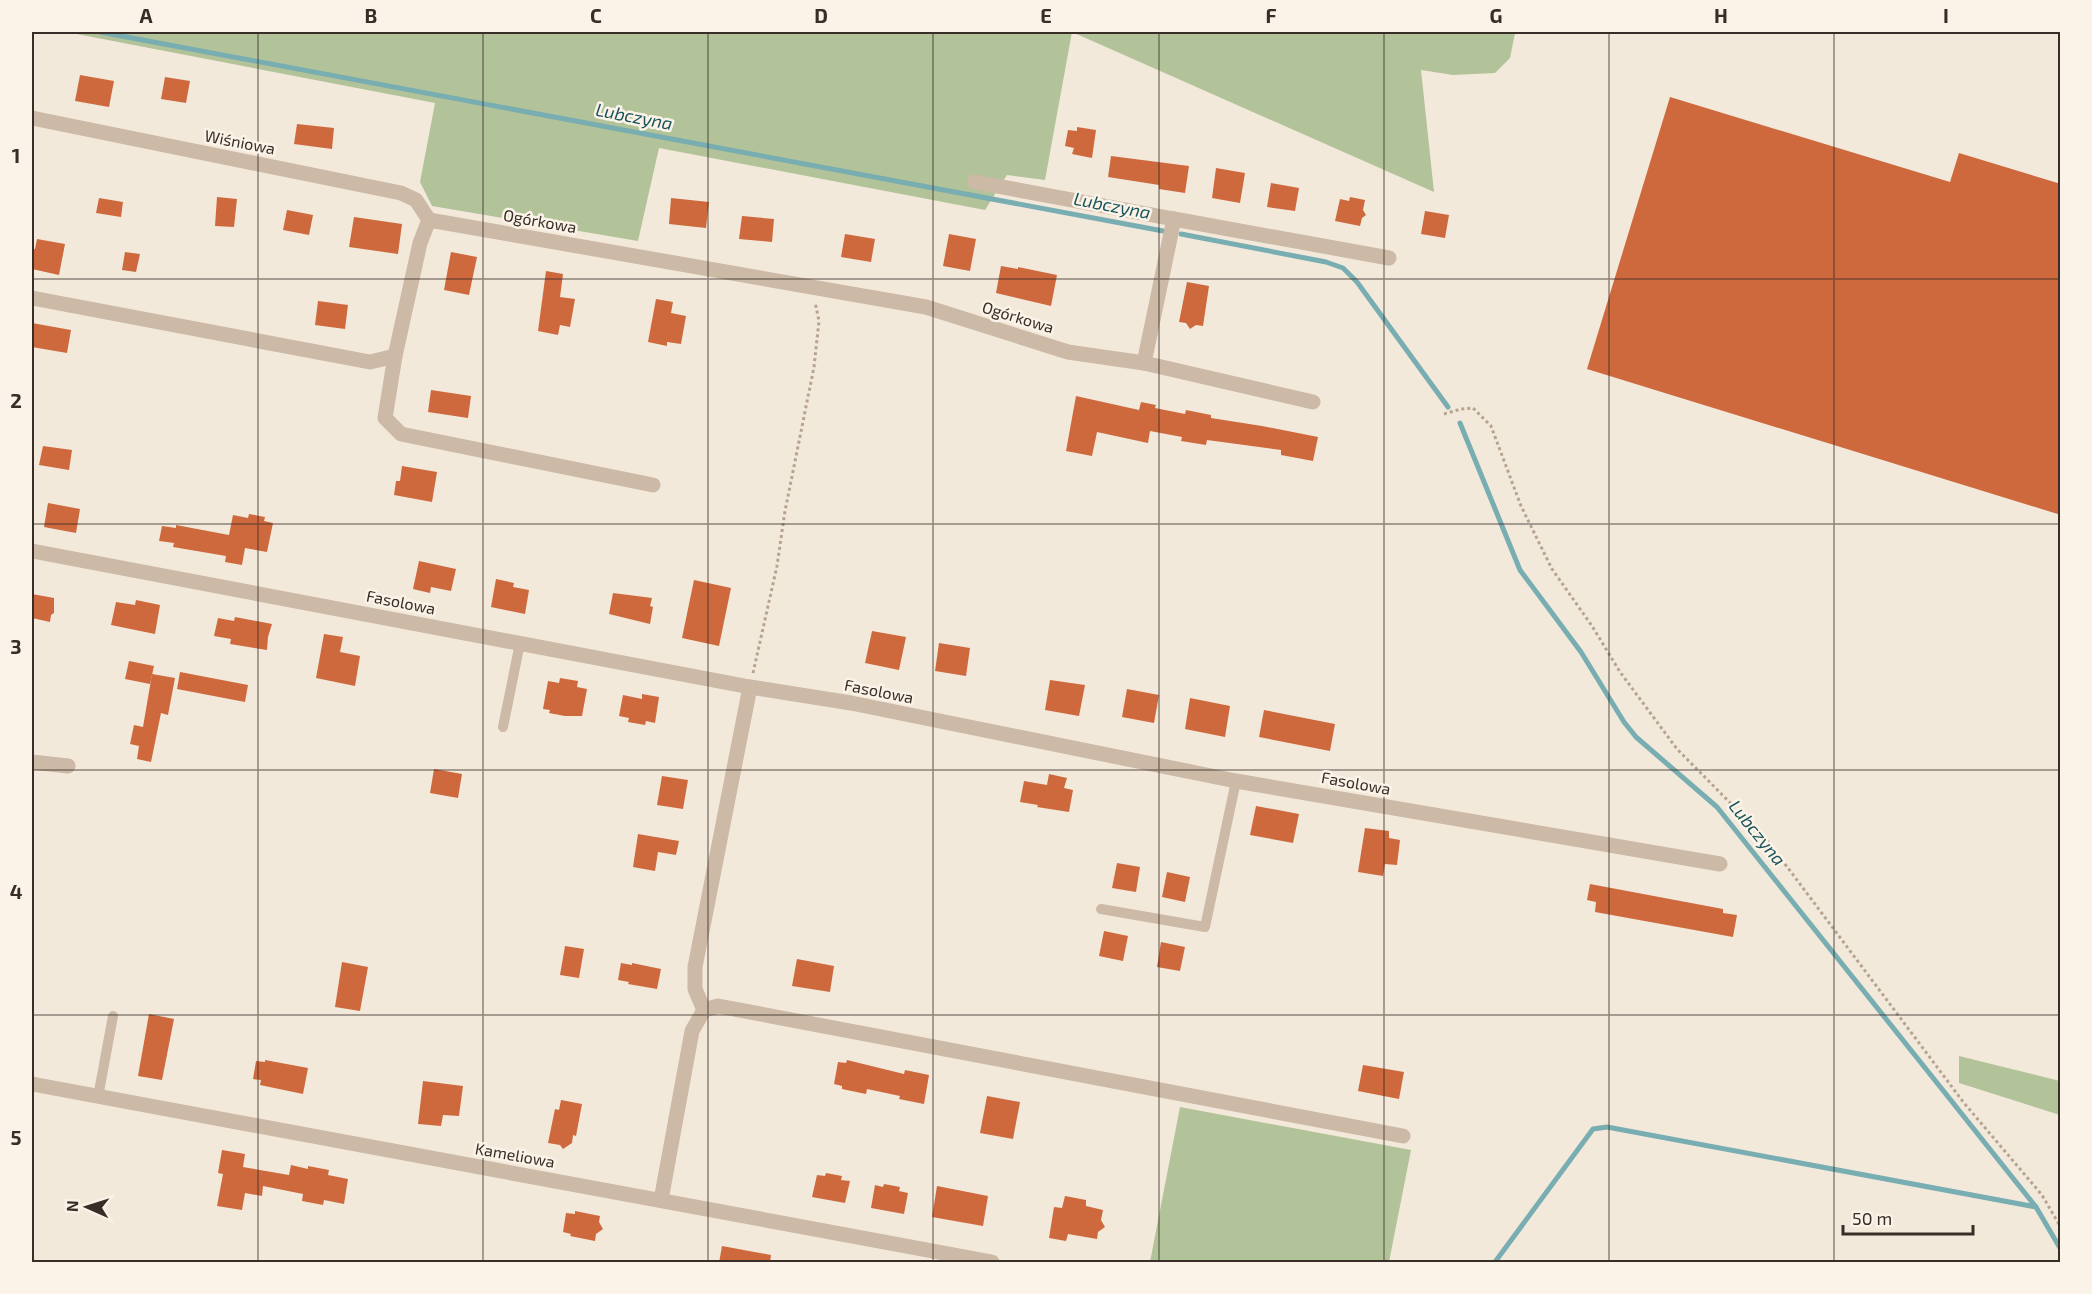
<svg xmlns="http://www.w3.org/2000/svg" width="2092" height="1294" font-family="'Exo 2',sans-serif">
<style>
.green{fill:#b3c399}
.lines{fill:none;stroke-linecap:round;stroke-linejoin:round}
.stream{stroke:#78adb2;stroke-width:5}
.building{fill:#ce693e}
.path{stroke:#b8a390;stroke-width:3;stroke-dasharray:3 3;stroke-linecap:butt}
.service{stroke:#ccb9a6;stroke-width:10}
.minor{stroke:#ccb9a6;stroke-width:15}
.grid{fill:none;stroke:#382d27;stroke-width:1.5;stroke-opacity:0.55}
.labels{text-anchor:middle;stroke-width:5;stroke-linejoin:round;paint-order:stroke}
.street-label{font-size:16px;fill:#382d27;stroke:#fbf3e7}
.water-label{font-size:18px;font-style:italic;fill:#1a545c;stroke:#fbf3e7}
.neatline{fill:none;stroke:#382d27;stroke-width:2}
.grid-label{font-size:20px;text-anchor:middle;font-weight:bold;fill:#382d27}
</style>
<rect width="100%" height="100%" fill="#f3e9db"/>
<g class="green">
<polygon points="66,32 1513,32 1515,33 1510,58 1495,73 1453,75 1421,70 1434,192 1072,32 1045,180 1007,175 985,210 659,148 638,241 432,206 420,182 435,103"/>
<polygon points="1959,1056 2060,1081 2060,1115 1959,1083"/>
<polygon points="1180,1107 1411,1150 1389,1262 1150,1262"/>
</g>
<g class="lines">
<g class="stream">
<polyline points="100,32 1163,231"/>
<polyline points="1181,234 1326,262 1343,268 1357,282 1448,407"/>
<polyline points="1460,423 1520,570 1581,652 1624,722 1636,737 1717,807 2036,1207 2060,1248"/>
<polyline points="1495,1262 1593,1129 1607,1127 2036,1207"/>
</g>
</g>
<g class="building">
<polygon points="80,75 114,81 109,107 75,101"/>
<polygon points="165,77 190,81 186,103 161,99"/>
<polygon points="1670,97 1950,182 1959,153 2061,184 2061,515 1587,369"/>
<polygon points="297,124 334,128 332,149 294,144"/>
<polygon points="1077,127 1096,130 1092,158 1072,154 1074,148 1065,146 1068,130 1077,131"/>
<polygon points="1111,156 1189,166 1185,193 1159,189 1159,185 1108,177"/>
<polygon points="1216,168 1245,173 1240,203 1212,198"/>
<polygon points="1271,183 1299,188 1295,211 1267,207"/>
<polygon points="217,197 237,199 234,227 215,226"/>
<polygon points="1350,197 1365,200 1363,210 1366,215 1362,218 1360,226 1335,221 1340,199 1349,201"/>
<polygon points="99,198 123,202 121,217 96,213"/>
<polygon points="671,198 709,202 706,228 669,224"/>
<polygon points="287,210 313,215 309,235 283,230"/>
<polygon points="1425,211 1449,215 1445,238 1421,234"/>
<polygon points="742,216 774,219 772,242 739,239"/>
<polygon points="354,217 402,224 398,254 349,247"/>
<polygon points="845,234 875,239 871,262 841,257"/>
<polygon points="949,234 976,239 970,271 943,266"/>
<polygon points="37,239 65,244 59,275 32,269 32,249 35,249"/>
<polygon points="125,252 140,254 136,272 122,270"/>
<polygon points="451,252 477,257 469,295 444,290"/>
<polygon points="1001,266 1018,269 1018,267 1057,275 1051,306 996,293"/>
<polygon points="546,271 563,274 560,297 575,299 570,327 560,325 558,335 538,331"/>
<polygon points="1187,282 1209,286 1203,326 1196,325 1190,329 1186,323 1179,322"/>
<polygon points="656,299 673,302 671,313 686,316 681,344 667,342 667,346 648,342"/>
<polygon points="318,301 348,305 345,329 315,325"/>
<polygon points="32,323 71,330 67,353 32,347"/>
<polygon points="431,390 471,396 468,418 428,412"/>
<polygon points="1076,396 1139,410 1141,402 1156,405 1155,408 1185,414 1186,410 1211,415 1211,418 1262,426 1318,437 1313,461 1281,455 1281,450 1207,440 1206,445 1181,441 1182,437 1150,431 1148,443 1097,432 1092,456 1066,451"/>
<polygon points="43,446 72,450 69,470 39,465"/>
<polygon points="402,466 437,472 432,502 394,495 396,481 400,481"/>
<polygon points="48,503 80,509 76,533 44,527"/>
<polygon points="249,514 265,517 264,521 273,523 267,552 245,548 242,565 225,562 226,556 173,547 174,543 159,541 162,526 176,528 176,525 229,535 233,515 248,518"/>
<polygon points="419,561 456,569 451,591 431,587 430,593 413,589"/>
<polygon points="496,579 514,583 513,587 529,590 525,614 491,607"/>
<polygon points="694,580 731,588 719,646 682,638"/>
<polygon points="613,593 652,598 650,606 653,607 650,624 609,614"/>
<polygon points="32,594 54,598 54,613 51,615 50,622 32,618"/>
<polygon points="136,600 160,605 155,634 111,625 116,602 135,605"/>
<polygon points="235,617 272,624 268,637 267,650 230,644 231,639 214,636 218,618 234,621"/>
<polygon points="872,631 906,637 899,670 865,663"/>
<polygon points="324,634 343,637 340,652 360,656 355,686 316,678"/>
<polygon points="939,643 970,648 966,676 935,671"/>
<polygon points="129,661 154,666 150,684 125,679"/>
<polygon points="180,672 248,685 245,702 177,689"/>
<polygon points="152,674 175,678 168,715 161,713 151,762 137,759 139,746 130,744 134,725 143,727"/>
<polygon points="560,678 578,681 577,687 587,689 582,716 565,716 549,713 550,710 543,709 548,681 559,683"/>
<polygon points="1050,680 1085,685 1079,716 1045,710"/>
<polygon points="1127,689 1159,695 1154,723 1122,717"/>
<polygon points="642,694 659,697 655,723 646,721 645,725 628,722 629,718 619,716 623,695 642,699"/>
<polygon points="1190,698 1230,706 1225,737 1185,729"/>
<polygon points="1264,710 1335,724 1330,751 1259,737"/>
<polygon points="434,769 462,774 458,798 430,793"/>
<polygon points="1049,774 1067,778 1064,788 1073,790 1069,812 1037,807 1038,805 1020,802 1024,781 1047,785"/>
<polygon points="662,776 688,780 683,809 657,805"/>
<polygon points="1256,806 1299,814 1293,843 1250,835"/>
<polygon points="1365,828 1389,831 1389,838 1400,840 1397,865 1385,864 1383,876 1358,872"/>
<polygon points="638,834 679,841 676,855 658,852 655,871 633,867"/>
<polygon points="1117,863 1140,867 1136,892 1112,888"/>
<polygon points="1167,872 1190,877 1185,902 1162,897"/>
<polygon points="1590,884 1723,909 1723,913 1737,915 1733,937 1595,912 1596,902 1587,900"/>
<polygon points="1104,931 1128,936 1123,961 1099,956"/>
<polygon points="1161,942 1185,947 1180,971 1157,967"/>
<polygon points="565,946 584,949 579,978 560,975"/>
<polygon points="797,959 834,966 830,992 792,986"/>
<polygon points="342,962 368,967 360,1011 335,1007"/>
<polygon points="621,963 632,965 632,963 661,969 657,989 628,984 629,982 618,980"/>
<polygon points="149,1014 174,1019 162,1080 138,1076"/>
<polygon points="265,1060 308,1068 303,1094 260,1085 261,1080 253,1079 256,1061 265,1062"/>
<polygon points="847,1060 904,1074 905,1070 929,1075 924,1104 899,1099 900,1096 867,1089 866,1094 842,1089 842,1086 834,1084 838,1062 846,1063"/>
<polygon points="1363,1065 1404,1072 1399,1099 1358,1091"/>
<polygon points="423,1081 463,1086 459,1116 443,1115 441,1126 418,1124"/>
<polygon points="987,1096 1020,1102 1013,1139 980,1133"/>
<polygon points="561,1100 582,1104 576,1136 573,1135 572,1143 563,1149 560,1145 548,1143 555,1109 559,1110"/>
<polygon points="222,1150 245,1154 243,1167 289,1175 291,1165 308,1169 308,1166 329,1170 328,1175 348,1179 344,1204 324,1200 323,1205 302,1201 303,1194 263,1186 262,1196 245,1193 242,1210 217,1206 223,1174 218,1173"/>
<polygon points="826,1173 842,1176 841,1180 850,1181 845,1203 812,1197 817,1175 825,1176"/>
<polygon points="884,1184 900,1187 899,1191 908,1193 904,1214 871,1208 875,1185 883,1187"/>
<polygon points="937,1186 988,1196 983,1226 932,1217"/>
<polygon points="1065,1196 1086,1200 1086,1206 1103,1210 1101,1220 1105,1227 1098,1232 1097,1239 1068,1234 1066,1241 1049,1238 1054,1207 1062,1208"/>
<polygon points="575,1211 600,1216 599,1222 603,1229 596,1234 595,1241 570,1236 571,1234 563,1232 566,1213 575,1214"/>
<polygon points="722,1246 771,1255 770,1263 719,1263"/>
</g>
<g class="lines">
<g class="path">
<polyline points="1444,414 1461,409 1473,408 1491,426 1521,506 1552,569 1592,626 1620,672 1677,749 1767,840 1964,1103 2042,1195 2060,1226"/>
<polyline points="753,673 777,566 785,511 814,367 819,321 815,302"/>
</g>
<g class="service">
<polyline points="503,727 520,643"/>
<polyline points="1101,909 1205,927 1236,781"/>
<polyline points="98,1097 113,1016"/>
</g>
<g class="minor">
<polyline points="32,118 401,193 416,200 429,220"/>
<polyline points="1174,219 1389,258"/>
<polyline points="429,220 926,307 1068,352 1144,363 1174,219 975,182"/>
<polyline points="32,298 370,362 395,356 420,243 429,220"/>
<polyline points="395,356 385,418 401,434 653,485"/>
<polyline points="1144,363 1313,402"/>
<polyline points="32,551 750,687 851,703 1236,781 1720,864"/>
<polyline points="32,762 68,766"/>
<polyline points="704,1010 695,989 695,967 750,687"/>
<polyline points="32,1084 992,1262"/>
<polyline points="661,1200 692,1031 704,1010 718,1006 1403,1136"/>
</g>
</g>
<path class="grid" d="M258,32V1262M483,32V1262M708,32V1262M933,32V1262M1159,32V1262M1384,32V1262M1609,32V1262M1834,32V1262M32,279H2060M32,524H2060M32,770H2060M32,1015H2060"/>
<g class="labels">
<g class="street-label">
<text transform="translate(240 142) rotate(11)" y="6">Wiśniowa</text>
<text transform="translate(540 221) rotate(10)" y="6">Ogórkowa</text>
<text transform="translate(1018 317) rotate(17)" y="6">Ogórkowa</text>
<text transform="translate(401 602) rotate(11)" y="6">Fasolowa</text>
<text transform="translate(879 691) rotate(11)" y="6">Fasolowa</text>
<text transform="translate(1356 783) rotate(10)" y="6">Fasolowa</text>
<text transform="translate(515 1155) rotate(10)" y="6">Kameliowa</text>
</g>
<g class="water-label">
<text transform="translate(634 117) rotate(11)" y="6">Lubczyna</text>
<text transform="translate(1112 206) rotate(11)" y="6">Lubczyna</text>
<text transform="translate(1757 833) rotate(51)" y="6">Lubczyna</text>
</g>
</g>
<rect width="2092" height="1294" fill="none" stroke="#fbf3e7" stroke-width="66"/>
<g transform="translate(87 1207) rotate(273)" stroke="#fbf3e7" stroke-width="4.5" paint-order="stroke">
<path d="M0-4.5L10 22L0 15L-10 22Z" fill="#382d27"/>
<text y="-9" font-size="16" font-weight="bold" text-anchor="middle" fill="#382d27">N</text>
</g>
<path d="M1843 1225v9h130v-9" fill="none" stroke="#382d27" stroke-width="3"/>
<text x="1852" y="1225" font-size="18" fill="#382d27" stroke="#fbf3e7" stroke-width="4.5" paint-order="stroke">50 m</text>
<rect x="33" y="33" width="2026" height="1228" class="neatline"/>
<g class="grid-label">
<text x="146" y="23">A</text>
<text x="371" y="23">B</text>
<text x="596" y="23">C</text>
<text x="821" y="23">D</text>
<text x="1046" y="23">E</text>
<text x="1271" y="23">F</text>
<text x="1496" y="23">G</text>
<text x="1721" y="23">H</text>
<text x="1946" y="23">I</text>
<text x="16" y="163">1</text>
<text x="16" y="408">2</text>
<text x="16" y="654">3</text>
<text x="16" y="899">4</text>
<text x="16" y="1145">5</text>
</g>
</svg>
